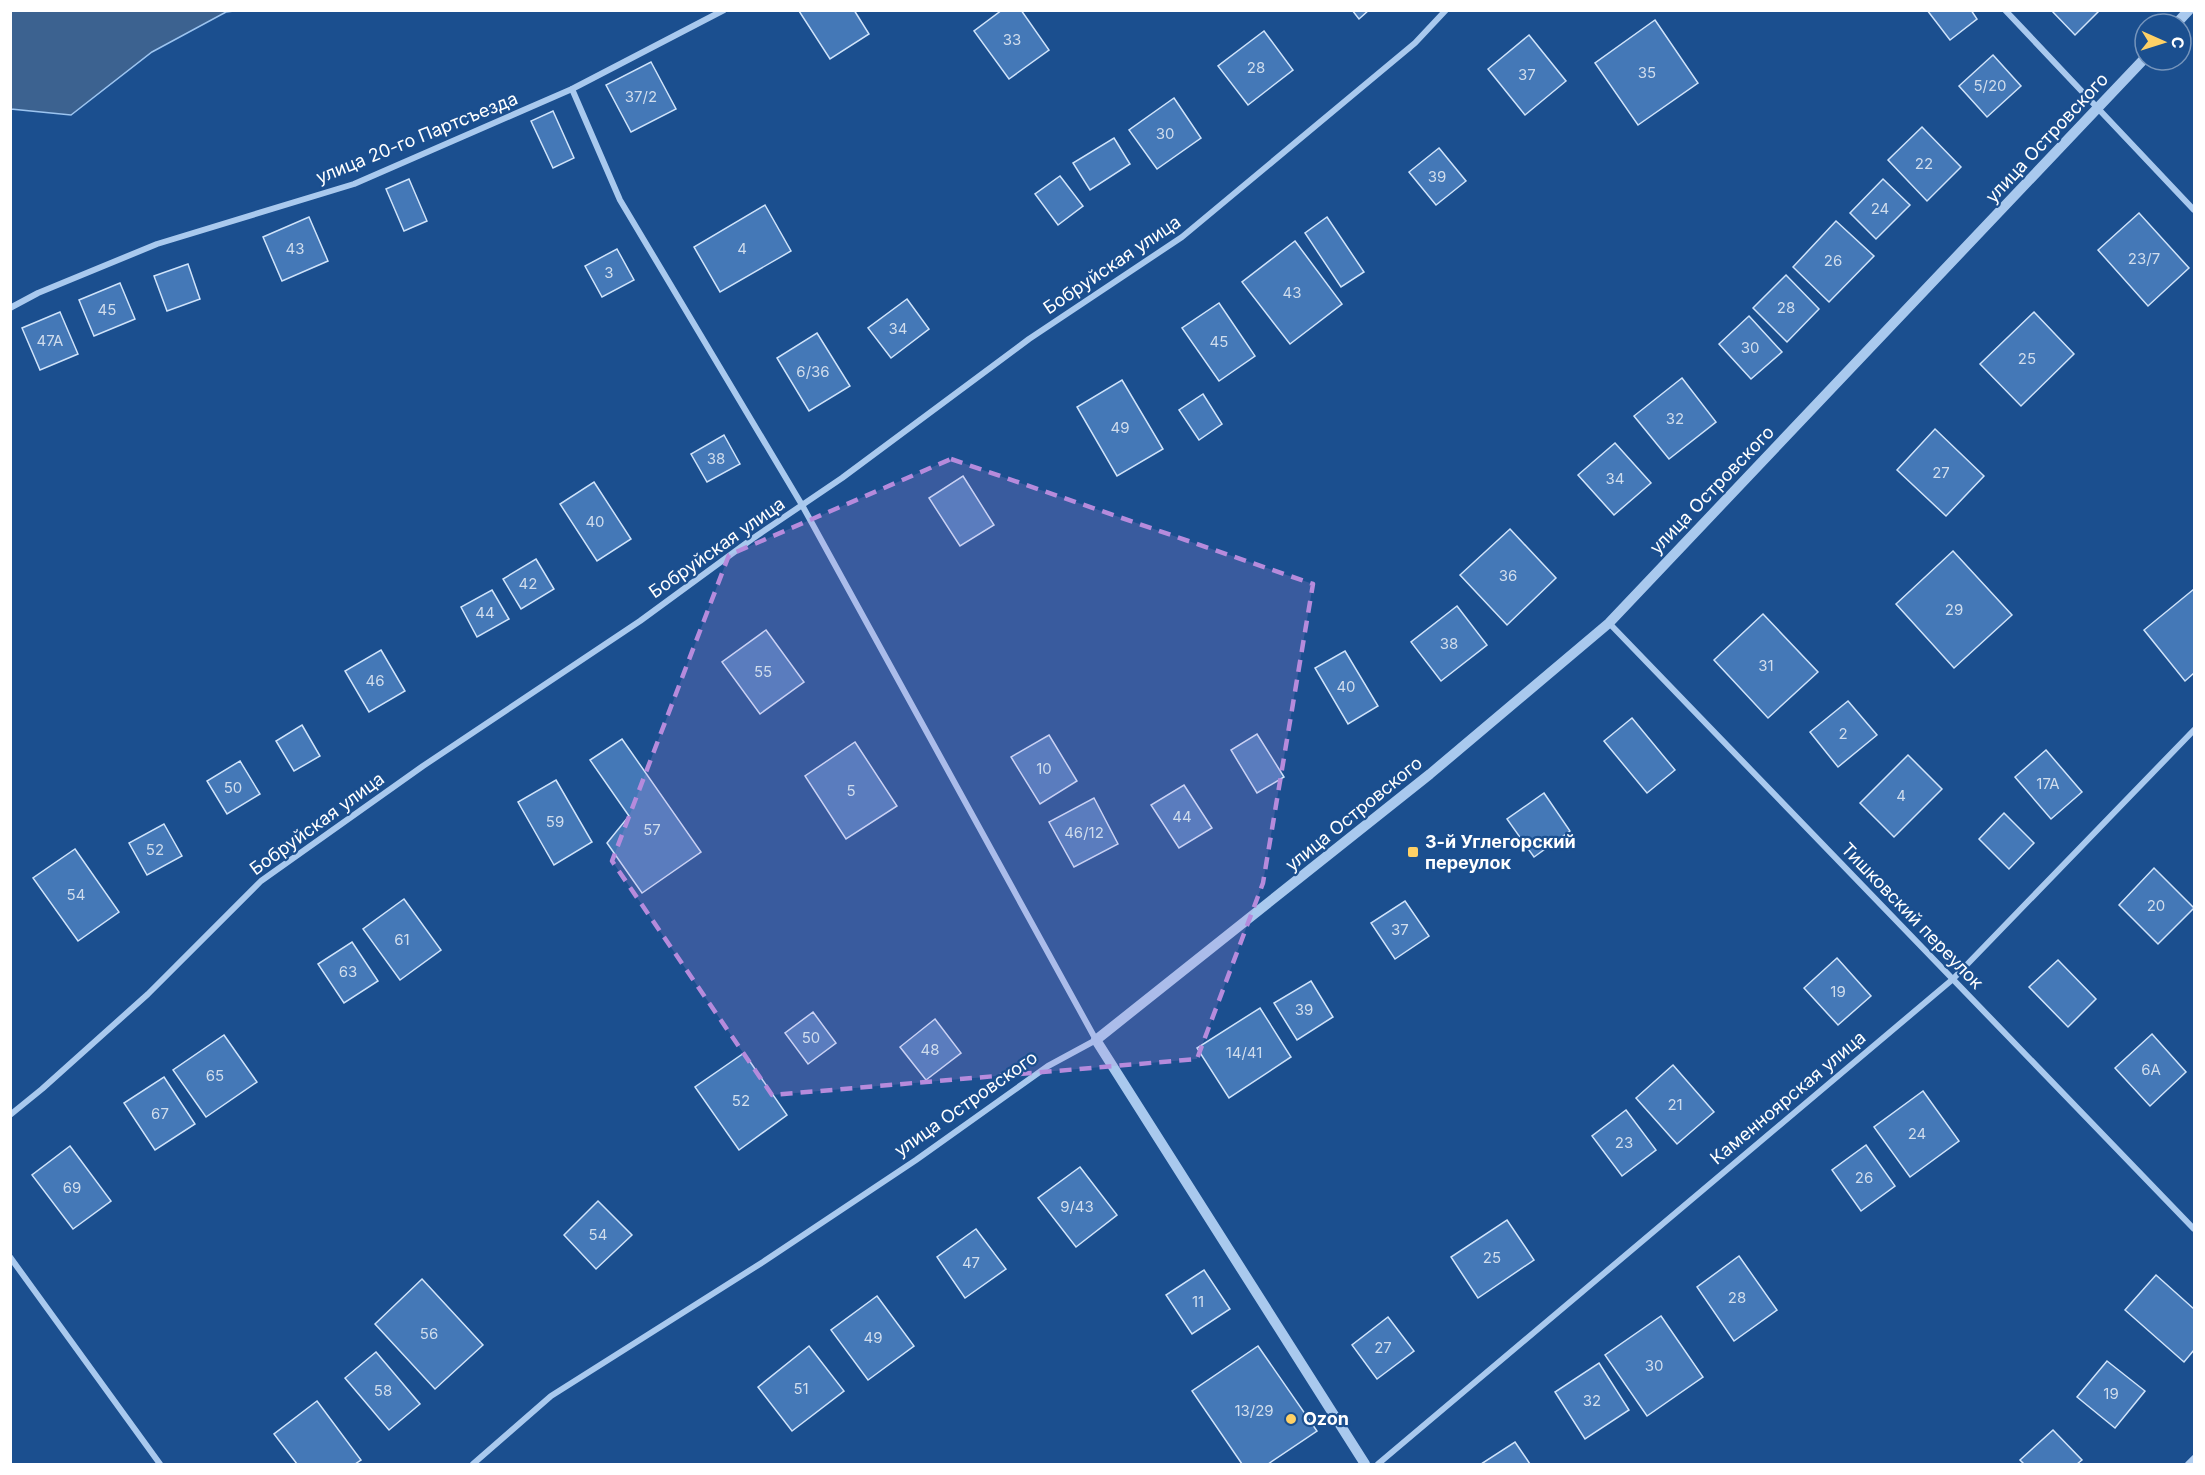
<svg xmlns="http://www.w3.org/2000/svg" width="2205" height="1475" font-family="Inter,sans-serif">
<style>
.water{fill:#3c6290;stroke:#9cc4f0;stroke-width:1.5}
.building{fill:#4478b7;stroke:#cfe3fa;stroke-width:1.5}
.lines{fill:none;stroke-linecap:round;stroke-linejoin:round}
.minor{stroke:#a9c9ee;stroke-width:6}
.tertiary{stroke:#a9c9ee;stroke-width:10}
.marked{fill:#b68bdc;fill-opacity:0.2;stroke:#b68bdc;stroke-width:4.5;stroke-dasharray:12 8;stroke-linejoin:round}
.poi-dot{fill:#ffd166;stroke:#1b4f8f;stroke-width:2}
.labels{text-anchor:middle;stroke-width:4.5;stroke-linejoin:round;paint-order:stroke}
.number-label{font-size:15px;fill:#d0dded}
.street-label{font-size:18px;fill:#fff;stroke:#1b4f8f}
.poi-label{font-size:18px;font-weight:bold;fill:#fff;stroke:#1b4f8f;text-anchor:start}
</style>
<rect width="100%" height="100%" fill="#1b4f8f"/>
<polygon class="water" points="10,11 11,10 234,11 226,12 152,52 71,115 11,109"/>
<g class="building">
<polygon points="854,10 869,34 830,59 799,11"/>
<polygon points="1002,10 1021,10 1049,50 1009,79 974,31"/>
<polygon points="1352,10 1369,10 1359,19"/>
<polygon points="1927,10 1971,10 1977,19 1950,40"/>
<polygon points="2051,10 2100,10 2075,35"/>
<polygon points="1655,20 1698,83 1638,125 1595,63"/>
<polygon points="1264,31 1293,70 1248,105 1218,66"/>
<polygon points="1529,35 1566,81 1525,115 1488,69"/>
<polygon points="1993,55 2021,86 1987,117 1959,86"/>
<polygon points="651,62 676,109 631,132 606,85"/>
<polygon points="1174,98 1201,138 1157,169 1129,130"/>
<polygon points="553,111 574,158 553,168 531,121"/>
<polygon points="1922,127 1961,167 1927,201 1888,160"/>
<polygon points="1114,138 1130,164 1090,190 1073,163"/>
<polygon points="1439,148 1466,181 1436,205 1409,172"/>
<polygon points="1060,176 1083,206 1058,225 1035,194"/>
<polygon points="409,179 427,221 404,231 386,189"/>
<polygon points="1883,179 1910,205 1876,239 1850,213"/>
<polygon points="765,205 791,251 720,292 694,247"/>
<polygon points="2139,213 2189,268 2148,306 2098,250"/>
<polygon points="309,217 328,261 282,281 263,237"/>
<polygon points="1327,217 1364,272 1341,287 1305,233"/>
<polygon points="1836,221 1874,256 1829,302 1793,267"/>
<polygon points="1295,241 1342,304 1290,344 1242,282"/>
<polygon points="617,249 634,280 602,297 585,266"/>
<polygon points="188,264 200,299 167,311 154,276"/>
<polygon points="1786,275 1819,309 1787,342 1753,308"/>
<polygon points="120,283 135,319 94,336 79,300"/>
<polygon points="907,299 929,329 891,358 868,328"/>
<polygon points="1219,303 1255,356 1219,381 1182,328"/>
<polygon points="60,312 78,354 40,370 22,328"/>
<polygon points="2034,312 2074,354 2021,406 1980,364"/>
<polygon points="1749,316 1782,352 1751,379 1719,344"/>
<polygon points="817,333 850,386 809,411 777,358"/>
<polygon points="1682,378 1716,422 1669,459 1634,416"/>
<polygon points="1122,380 1163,449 1117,476 1077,407"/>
<polygon points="1203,394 1222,424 1199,440 1179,410"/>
<polygon points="1935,429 1984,476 1946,516 1897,470"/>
<polygon points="724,435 740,464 707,482 691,454"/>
<polygon points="1615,443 1651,483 1614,515 1578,475"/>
<polygon points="963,476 994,525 960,546 929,498"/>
<polygon points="594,482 631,539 597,561 560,504"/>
<polygon points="1510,529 1556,578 1507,625 1460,575"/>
<polygon points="1953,551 2012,615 1954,668 1896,604"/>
<polygon points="536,559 554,589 521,609 503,579"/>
<polygon points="2194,589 2194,673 2185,681 2144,630"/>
<polygon points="492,590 509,619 477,637 461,607"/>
<polygon points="1457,606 1487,645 1441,681 1411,642"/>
<polygon points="1763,614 1818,672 1768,718 1714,660"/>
<polygon points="766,630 804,682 760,714 722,662"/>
<polygon points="381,650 405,691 369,712 345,671"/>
<polygon points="1345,651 1378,706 1348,724 1315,668"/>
<polygon points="1848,701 1877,735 1838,767 1810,732"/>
<polygon points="1632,718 1675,770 1647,793 1604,741"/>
<polygon points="302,725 320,756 294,771 276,741"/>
<polygon points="1257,734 1284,777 1257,793 1231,750"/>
<polygon points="1049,735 1077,781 1040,804 1011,757"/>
<polygon points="622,739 701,852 642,893 607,843 629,816 590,760"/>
<polygon points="855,742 897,806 846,839 805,776"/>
<polygon points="2046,750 2082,792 2051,819 2015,777"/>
<polygon points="1908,755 1942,789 1894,837 1860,803"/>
<polygon points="240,761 260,794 227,814 207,781"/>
<polygon points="556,780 592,842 554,865 518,802"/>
<polygon points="1184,785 1212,828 1179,848 1151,805"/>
<polygon points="1544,793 1570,831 1534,857 1507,819"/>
<polygon points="1094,798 1118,844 1074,867 1049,822"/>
<polygon points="2004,813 2034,843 2009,869 1979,839"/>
<polygon points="164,824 182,856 147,875 129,843"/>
<polygon points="75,849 119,912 78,941 33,878"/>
<polygon points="2154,868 2194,908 2158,944 2119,905"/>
<polygon points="404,899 441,950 400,980 363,929"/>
<polygon points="1405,901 1429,936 1395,959 1371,923"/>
<polygon points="352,942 378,981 344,1003 318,964"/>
<polygon points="1837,958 1871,996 1838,1025 1804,988"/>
<polygon points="2058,960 2096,999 2068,1027 2029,987"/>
<polygon points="1311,981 1333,1017 1297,1040 1274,1003"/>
<polygon points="1260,1008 1291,1057 1229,1098 1197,1048"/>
<polygon points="813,1012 836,1043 808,1064 785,1033"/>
<polygon points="935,1019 961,1053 926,1080 900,1047"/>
<polygon points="2152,1034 2186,1072 2150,1106 2115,1068"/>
<polygon points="224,1035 257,1082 206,1117 173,1070"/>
<polygon points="744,1053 787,1115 739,1150 695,1087"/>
<polygon points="1673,1065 1714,1112 1677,1144 1636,1098"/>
<polygon points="164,1077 195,1124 155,1150 124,1103"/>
<polygon points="1923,1091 1959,1141 1910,1177 1874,1127"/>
<polygon points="1626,1110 1656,1150 1622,1176 1592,1136"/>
<polygon points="1866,1145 1895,1186 1861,1211 1832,1170"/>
<polygon points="70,1146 111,1201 73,1229 32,1175"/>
<polygon points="1080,1167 1117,1215 1076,1247 1038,1198"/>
<polygon points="598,1201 632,1235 596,1269 564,1235"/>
<polygon points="1507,1220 1534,1260 1478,1298 1451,1257"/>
<polygon points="976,1229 1006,1269 965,1298 937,1257"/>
<polygon points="1739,1256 1777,1310 1734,1341 1697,1287"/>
<polygon points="1204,1270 1230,1309 1192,1334 1166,1295"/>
<polygon points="2156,1275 2194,1309 2194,1350 2184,1362 2125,1310"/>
<polygon points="422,1279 483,1345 435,1389 375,1324"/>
<polygon points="877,1296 914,1346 868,1380 831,1330"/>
<polygon points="1661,1316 1703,1377 1647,1416 1605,1355"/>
<polygon points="1388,1317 1414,1351 1377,1379 1352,1345"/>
<polygon points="809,1346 844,1391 792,1431 758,1387"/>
<polygon points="1258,1346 1317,1431 1268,1464 1242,1464 1192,1391"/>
<polygon points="376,1352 420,1404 389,1430 345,1378"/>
<polygon points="2107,1361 2145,1391 2115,1428 2077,1397"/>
<polygon points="1599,1363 1629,1410 1585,1439 1555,1392"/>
<polygon points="317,1401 361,1460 355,1464 297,1464 274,1434"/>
<polygon points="2053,1430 2082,1460 2077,1464 2024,1464 2020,1460"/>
<polygon points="1515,1442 1530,1464 1481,1464"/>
</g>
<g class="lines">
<g class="minor">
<polyline points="2005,10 2194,210"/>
<polyline points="10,308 38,293 157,244 354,184 572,89 724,10"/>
<polyline points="1609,623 2194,1229"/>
<polyline points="10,1115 42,1089 148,994 261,881 423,766 640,621 752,539 842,478 1029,339 1182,237 1415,43 1446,10"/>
<polyline points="10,1257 160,1464"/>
<polyline points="473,1464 551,1396 763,1262 916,1160 1048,1066 1096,1040 802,505 620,200 572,89"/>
<polyline points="1378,1464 1953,979 2194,730"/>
<polyline points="2188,1464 2194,1458"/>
</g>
<g class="tertiary">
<polyline points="2176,24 2189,10"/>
<polyline points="1365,1464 1096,1040 1430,774 1609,623 2145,58"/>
</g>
</g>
<path class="marked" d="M951,459L1313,584L1263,883L1197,1059L772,1095L612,861L729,555Z"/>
<g class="poi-dot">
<rect x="1407" y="846" width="12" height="12" rx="3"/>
<circle cx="1291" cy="1419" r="6"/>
</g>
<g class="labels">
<g class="number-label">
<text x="1012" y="45">33</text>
<text x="1256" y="73">28</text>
<text x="1647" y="78">35</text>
<text x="1527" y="80">37</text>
<text x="1990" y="91">5/20</text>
<text x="641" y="102">37/2</text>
<text x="1165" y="139">30</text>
<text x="1924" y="169">22</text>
<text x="1437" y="182">39</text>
<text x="1880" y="214">24</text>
<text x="295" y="254">43</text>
<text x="742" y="254">4</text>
<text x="2144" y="264">23/7</text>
<text x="1833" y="266">26</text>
<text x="609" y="278">3</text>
<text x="1292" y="298">43</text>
<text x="1786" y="313">28</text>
<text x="107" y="315">45</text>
<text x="898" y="334">34</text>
<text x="50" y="346">47А</text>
<text x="1219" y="347">45</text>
<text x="1750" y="353">30</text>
<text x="2027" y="364">25</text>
<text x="813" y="377">6/36</text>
<text x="1675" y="424">32</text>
<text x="1120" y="433">49</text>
<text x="716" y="464">38</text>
<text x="1941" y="478">27</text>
<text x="1615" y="484">34</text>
<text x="595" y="527">40</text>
<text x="1508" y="581">36</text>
<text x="528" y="589">42</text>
<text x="1954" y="615">29</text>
<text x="485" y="618">44</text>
<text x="1449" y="649">38</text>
<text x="1766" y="671">31</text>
<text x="763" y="677">55</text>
<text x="375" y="686">46</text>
<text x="1346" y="692">40</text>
<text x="1843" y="739">2</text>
<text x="1044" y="774">10</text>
<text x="2048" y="789">17А</text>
<text x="233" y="793">50</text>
<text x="851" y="796">5</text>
<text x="1901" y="801">4</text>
<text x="1182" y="822">44</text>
<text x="555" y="827">59</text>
<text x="652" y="835">57</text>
<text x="1084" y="838">46/12</text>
<text x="155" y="855">52</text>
<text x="76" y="900">54</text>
<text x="2156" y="911">20</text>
<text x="1400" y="935">37</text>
<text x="402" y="945">61</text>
<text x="348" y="977">63</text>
<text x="1838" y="997">19</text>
<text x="1304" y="1015">39</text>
<text x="811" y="1043">50</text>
<text x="930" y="1055">48</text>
<text x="1244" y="1058">14/41</text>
<text x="2151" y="1075">6А</text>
<text x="215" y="1081">65</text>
<text x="741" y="1106">52</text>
<text x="1675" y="1110">21</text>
<text x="160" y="1119">67</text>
<text x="1917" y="1139">24</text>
<text x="1624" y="1148">23</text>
<text x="1864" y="1183">26</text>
<text x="72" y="1193">69</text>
<text x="1077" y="1212">9/43</text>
<text x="598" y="1240">54</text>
<text x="1492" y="1263">25</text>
<text x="971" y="1268">47</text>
<text x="1737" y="1303">28</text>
<text x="1198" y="1307">11</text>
<text x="429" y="1339">56</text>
<text x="873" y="1343">49</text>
<text x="1383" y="1353">27</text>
<text x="1654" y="1371">30</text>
<text x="801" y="1394">51</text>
<text x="383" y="1396">58</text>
<text x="2111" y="1399">19</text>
<text x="1592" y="1406">32</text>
<text x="1254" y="1416">13/29</text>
</g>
<g class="street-label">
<text transform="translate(417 138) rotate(-22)" y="6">улица 20-го Партсъезда</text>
<text transform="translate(2047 138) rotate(-47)" y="6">улица Островского</text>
<text transform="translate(1112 265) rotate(-34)" y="6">Бобруйская улица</text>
<text transform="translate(1712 490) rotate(-46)" y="6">улица Островского</text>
<text transform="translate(717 548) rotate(-35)" y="6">Бобруйская улица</text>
<text transform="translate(1354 814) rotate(-39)" y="6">улица Островского</text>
<text transform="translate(317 824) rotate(-36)" y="6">Бобруйская улица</text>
<text transform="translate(1912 916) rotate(46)" y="6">Тишковский переулок</text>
<text transform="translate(1788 1098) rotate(-40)" y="6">Каменноярская улица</text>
<text transform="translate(966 1104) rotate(-35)" y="6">улица Островского</text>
</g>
<g class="poi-label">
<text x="1425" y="848">3-й Углегорский<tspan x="1425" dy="21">переулок</tspan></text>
<text x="1303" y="1425">Ozon</text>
</g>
</g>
<rect width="2205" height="1475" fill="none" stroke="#ffffff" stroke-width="24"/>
<g transform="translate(2163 42) rotate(93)"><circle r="28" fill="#1b4f8f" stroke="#7695bc" stroke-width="1.5"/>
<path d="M0-4.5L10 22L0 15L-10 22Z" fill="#ffd166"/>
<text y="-9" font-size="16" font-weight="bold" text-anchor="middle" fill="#ffffff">С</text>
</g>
</svg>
